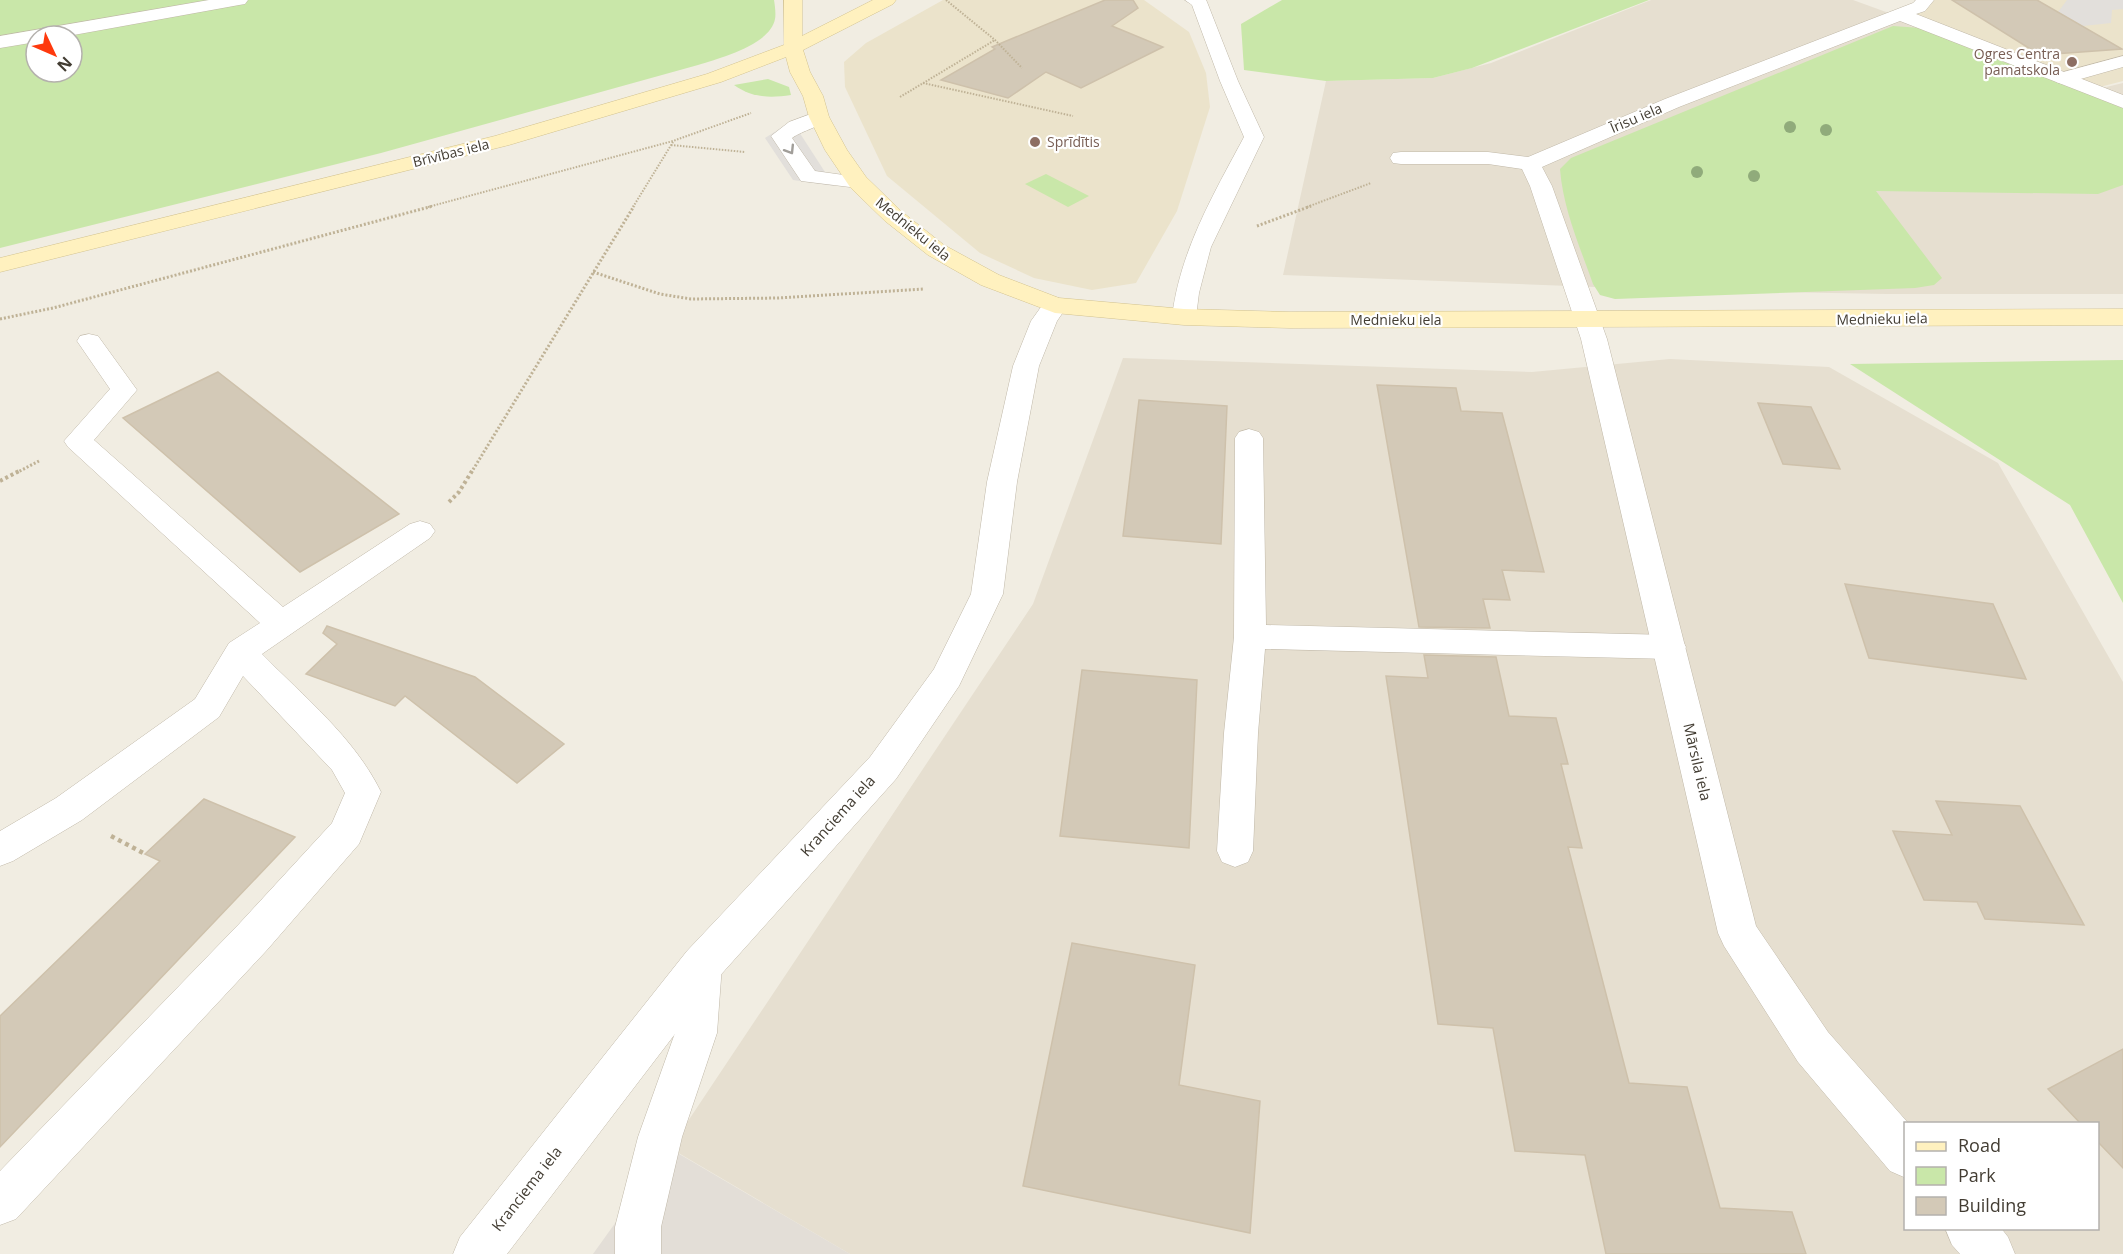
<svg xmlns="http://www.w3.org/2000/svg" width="2123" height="1254" font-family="'Open Sans',sans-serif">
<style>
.residential{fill:#e6dfd0;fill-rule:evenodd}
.industrial{fill:#e3ded7}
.education{fill:#ebe3cb}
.green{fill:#c9e7a9;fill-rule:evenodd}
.parking{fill:#e2dfdb}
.building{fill:#d3c9b7;stroke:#cec1ab;stroke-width:1.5}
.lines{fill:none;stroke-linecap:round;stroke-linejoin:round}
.lane-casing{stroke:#c0b8a8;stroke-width:1}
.street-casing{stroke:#c0b8a8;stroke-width:1}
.secondary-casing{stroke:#d3c390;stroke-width:1}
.path-far3{stroke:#bfb296;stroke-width:2;stroke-dasharray:1.5 1.5;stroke-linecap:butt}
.path-far2{stroke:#bfb296;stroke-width:3;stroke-dasharray:2 2;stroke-linecap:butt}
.path-far1{stroke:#bfb296;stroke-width:4;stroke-dasharray:3 3;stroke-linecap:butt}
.path{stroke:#bfb296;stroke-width:4.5;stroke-dasharray:4 4;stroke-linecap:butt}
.lane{fill:#fff;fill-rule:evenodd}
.street{fill:#fff;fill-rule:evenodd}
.secondary{fill:#fff1bf;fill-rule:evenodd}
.tree{fill:#90ab7b}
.oneway{stroke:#a19e99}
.education-dot{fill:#8d6e63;stroke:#fff;stroke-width:2}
.labels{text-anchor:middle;stroke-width:4.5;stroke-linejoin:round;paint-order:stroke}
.far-education-label{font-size:14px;fill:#785e54;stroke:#fff;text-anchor:end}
.far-street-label{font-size:14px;fill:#433d33;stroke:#fff}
.street-label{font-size:15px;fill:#433d33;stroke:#fff}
</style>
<rect width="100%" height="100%" fill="#f1ede2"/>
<g class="residential">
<polygon points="1651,0 1853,0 2098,89 2123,83 2123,294 1886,294 1673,290 1283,275 1326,81 1433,78 1491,63"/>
<path d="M1123,358L1532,372L1670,359L1829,367L1998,463L2123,682V1254H850L670,1148L1033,604ZM1906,1124H2098V1228H1906Z"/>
</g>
<polygon class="industrial" points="669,1148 850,1254 593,1254"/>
<g class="education">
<polygon points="943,0 1144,0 1189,32 1206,73 1210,107 1177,211 1136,283 1092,290 1034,278 980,253 887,176 845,87 844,62 866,43"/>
<polygon points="1918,0 2123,0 2123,81 2092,89 1909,20"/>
</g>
<g class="green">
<path d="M0,0H774C775,6 776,14 775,19C770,45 720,58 698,65L381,153L0,248ZM36,36H72V72H36Z"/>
<polygon points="1282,0 1649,0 1472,68 1433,78 1326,81 1244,70 1241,24"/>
<path d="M1893,26L1921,28L2123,108V185L2098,194L1876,191L1942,278L1934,285L1915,288L1615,299L1600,295L1593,284C1580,247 1563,209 1560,169L1571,158Z"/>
<path d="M768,79L789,87L791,95C770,98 752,98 734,85Z"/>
<polygon points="1046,174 1089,196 1068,207 1025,184"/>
<polygon points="2123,360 2123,603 2070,505 1850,364"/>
</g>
<g class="parking">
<polygon points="2067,0 2123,0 2123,9 2112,10 2111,23 2083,26 2058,12"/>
<polygon points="792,121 834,186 793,180 765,138"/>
</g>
<g class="building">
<polygon points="1105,0 1133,0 1138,8 1112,26 1163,47 1081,88 1046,72 1008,98 941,80 995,49 992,47"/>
<polygon points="1952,0 2037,0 2122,49 2040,55"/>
<polygon points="218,372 399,514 300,572 123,418"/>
<polygon points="1377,385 1456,388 1461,411 1502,413 1544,572 1502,570 1510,600 1483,599 1490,628 1419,627"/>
<polygon points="1139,400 1227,406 1221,544 1123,536"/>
<polygon points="1758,403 1811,407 1840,469 1783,464"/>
<polygon points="1845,584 1993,604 2026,679 1869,658"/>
<polygon points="327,626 475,677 564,744 517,783 405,696 395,706 306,674 337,644 323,633"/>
<polygon points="1424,655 1496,657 1509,716 1556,718 1568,764 1561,764 1582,848 1568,847 1629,1083 1687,1087 1720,1208 1792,1212 1806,1254 1606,1254 1585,1155 1515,1151 1493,1028 1438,1024 1386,676 1428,678"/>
<polygon points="1082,670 1197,680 1189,848 1060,836"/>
<polygon points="204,799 295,837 0,1147 0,1016 160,861 145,854"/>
<polygon points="1936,801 2020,806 2084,925 1985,919 1977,902 1924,900 1893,831 1952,835"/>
<polygon points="1072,943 1195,965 1179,1085 1260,1101 1250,1233 1023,1186"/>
<polygon points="2123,1049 2123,1168 2097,1141 2097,1124 2081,1124 2048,1089"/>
</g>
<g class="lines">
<defs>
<g id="lane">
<path d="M1185,0H1206L1207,2L1238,81L1264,137L1211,247L1199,293L1196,317L1193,322L1184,324L1175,322L1172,317C1180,251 1213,195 1244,137L1220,81L1192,5Z"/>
<polygon points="2123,56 2123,67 2063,84 2056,82 2054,78 2056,74"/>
<path d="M819,111L826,113L829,117C822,127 803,130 792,138L815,171L865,178L869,182L865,186L858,188L801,181L771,136L789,122Z"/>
<path d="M89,334L98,336L137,390L94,440L283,607L410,524L420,521L430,524L435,531L430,538L262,654C304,697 354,737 381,792L359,844L267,950L16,1219L0,1225V1171L239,924L332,823L345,793L332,770L243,676L219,717L82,820L13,861L0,866V831L56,798L195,699L229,643L260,623L68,447L64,441L110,389L77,341L80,336Z"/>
<polygon points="1249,429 1259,432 1263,438 1266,625 1670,635 1681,638 1686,647 1681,656 1670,659 1265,649 1258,733 1253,851 1248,862 1235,867 1222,862 1217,851 1224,733 1234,637 1235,438 1239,432"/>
<polygon points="702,946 716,952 722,965 717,1033 682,1137 661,1227 661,1254 615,1254 615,1227 638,1137 675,1033 682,965 688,952"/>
</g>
<g id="street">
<polygon points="209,0 248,0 245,4 239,5 68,36 36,36 36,42 0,48 0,36"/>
<polygon points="1916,0 1934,0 1925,11 1916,14 2123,95 2123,108 1900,21 1679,107 1542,167 1552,186 1607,339 1756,926 1828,1032 1909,1124 1906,1124 1906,1178 1890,1171 1798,1062 1724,946 1718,933 1581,339 1530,186 1522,169 1488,164 1401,164 1393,163 1390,158 1393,153 1401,152 1488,152 1528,157 1665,99 1913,3"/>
<polygon points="1055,297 1064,300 1068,305 1057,321 1039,366 1017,482 1003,594 959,686 896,779 717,979 507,1254 453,1254 460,1237 687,951 870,757 934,669 971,594 987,482 1013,366 1031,321 1046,300"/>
<polygon points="1945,1228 2001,1228 2008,1237 2015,1254 1960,1254 1952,1245"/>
</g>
<polygon id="secondary" points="784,0 802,0 802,36 873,0 896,0 893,4 803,50 810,72 823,96 829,117 847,150 866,177 901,211 944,245 999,275 1059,298 1184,309 1290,312 2123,309 2123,325 1290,328 1184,325 1055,313 981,285 928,255 885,221 850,187 825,150 809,117 803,96 790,72 786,57 721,82 509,145 0,272 0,258 495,136 707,74 784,45"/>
</defs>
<use href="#lane" class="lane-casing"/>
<use href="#street" class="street-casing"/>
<use href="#secondary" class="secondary-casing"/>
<g class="path-far3">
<polyline points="946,0 995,40 1022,68"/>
<polyline points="923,83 1073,116"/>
<polyline points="900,97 995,40"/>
<polyline points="671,145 745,152"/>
<polyline points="428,207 673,141 751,113"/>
<polyline points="633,207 673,142"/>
<polyline points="1307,207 1371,183"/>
</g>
<g class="path-far2">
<polyline points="1257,226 1311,206"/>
<polyline points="593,272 660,294 691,299 778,298 924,289"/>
<polyline points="0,319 53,308 433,206"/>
<polyline points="16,473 39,461"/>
<polyline points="471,473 634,206"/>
</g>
<g class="path-far1">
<polyline points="0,481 19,471"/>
<polyline points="449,502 459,492 472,471"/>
</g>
<polyline class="path" points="111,836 145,854"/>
<use href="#lane" class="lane"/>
<use href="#street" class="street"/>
<use href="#secondary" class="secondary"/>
</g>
<g class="tree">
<circle cx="1790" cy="127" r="6"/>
<circle cx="1826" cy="130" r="6"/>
<circle cx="1697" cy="172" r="6"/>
<circle cx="1754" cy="176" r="6"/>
</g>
<defs><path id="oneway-chevron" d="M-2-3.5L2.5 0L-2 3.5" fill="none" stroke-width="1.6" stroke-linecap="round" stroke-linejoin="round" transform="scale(1.5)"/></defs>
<use class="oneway" href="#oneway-chevron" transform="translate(790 150) rotate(58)"/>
<g class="education-dot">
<circle cx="2072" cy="62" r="6"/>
<circle cx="1035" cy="142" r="6"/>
</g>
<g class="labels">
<g class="far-education-label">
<text x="2060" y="59">Ogres Centra<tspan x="2060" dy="16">pamatskola</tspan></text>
<text x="1047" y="147" text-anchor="start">Sprīdītis</text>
</g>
<g class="far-street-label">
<text transform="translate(1636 118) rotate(-23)" y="5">Īrisu iela</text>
<text transform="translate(451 153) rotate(-14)" y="5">Brīvības iela</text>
<text transform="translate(913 229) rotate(39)" y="5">Mednieku iela</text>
<text transform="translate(1882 319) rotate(-1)" y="5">Mednieku iela</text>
<text x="1396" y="325">Mednieku iela</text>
</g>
<g class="street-label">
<text transform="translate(1697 762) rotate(77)" y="5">Mārsila iela</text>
<text transform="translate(838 816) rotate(-48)" y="5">Kranciema iela</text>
<text transform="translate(527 1189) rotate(-52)" y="5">Kranciema iela</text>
</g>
</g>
<rect x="1904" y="1122" width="195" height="108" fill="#ffffff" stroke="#b4b1ad" stroke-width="1.5"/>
<rect x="1916" y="1142" width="30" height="9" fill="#fff1bf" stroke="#b4b1ad" stroke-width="1.5"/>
<text x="1958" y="1152" font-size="18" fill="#433d33">Road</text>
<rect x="1916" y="1167" width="30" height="18" fill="#c9e7a9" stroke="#b4b1ad" stroke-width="1.5"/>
<text x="1958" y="1182" font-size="18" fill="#433d33">Park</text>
<rect x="1916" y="1197" width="30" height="18" fill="#d3c9b7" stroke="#b4b1ad" stroke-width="1.5"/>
<text x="1958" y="1212" font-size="18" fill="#433d33">Building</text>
<g transform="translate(54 54) rotate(134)"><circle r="28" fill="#ffffff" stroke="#b4b1ad" stroke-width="1.5"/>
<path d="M0-4.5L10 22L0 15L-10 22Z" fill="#fe390d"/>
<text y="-9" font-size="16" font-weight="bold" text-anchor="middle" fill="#433d33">N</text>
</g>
</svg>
